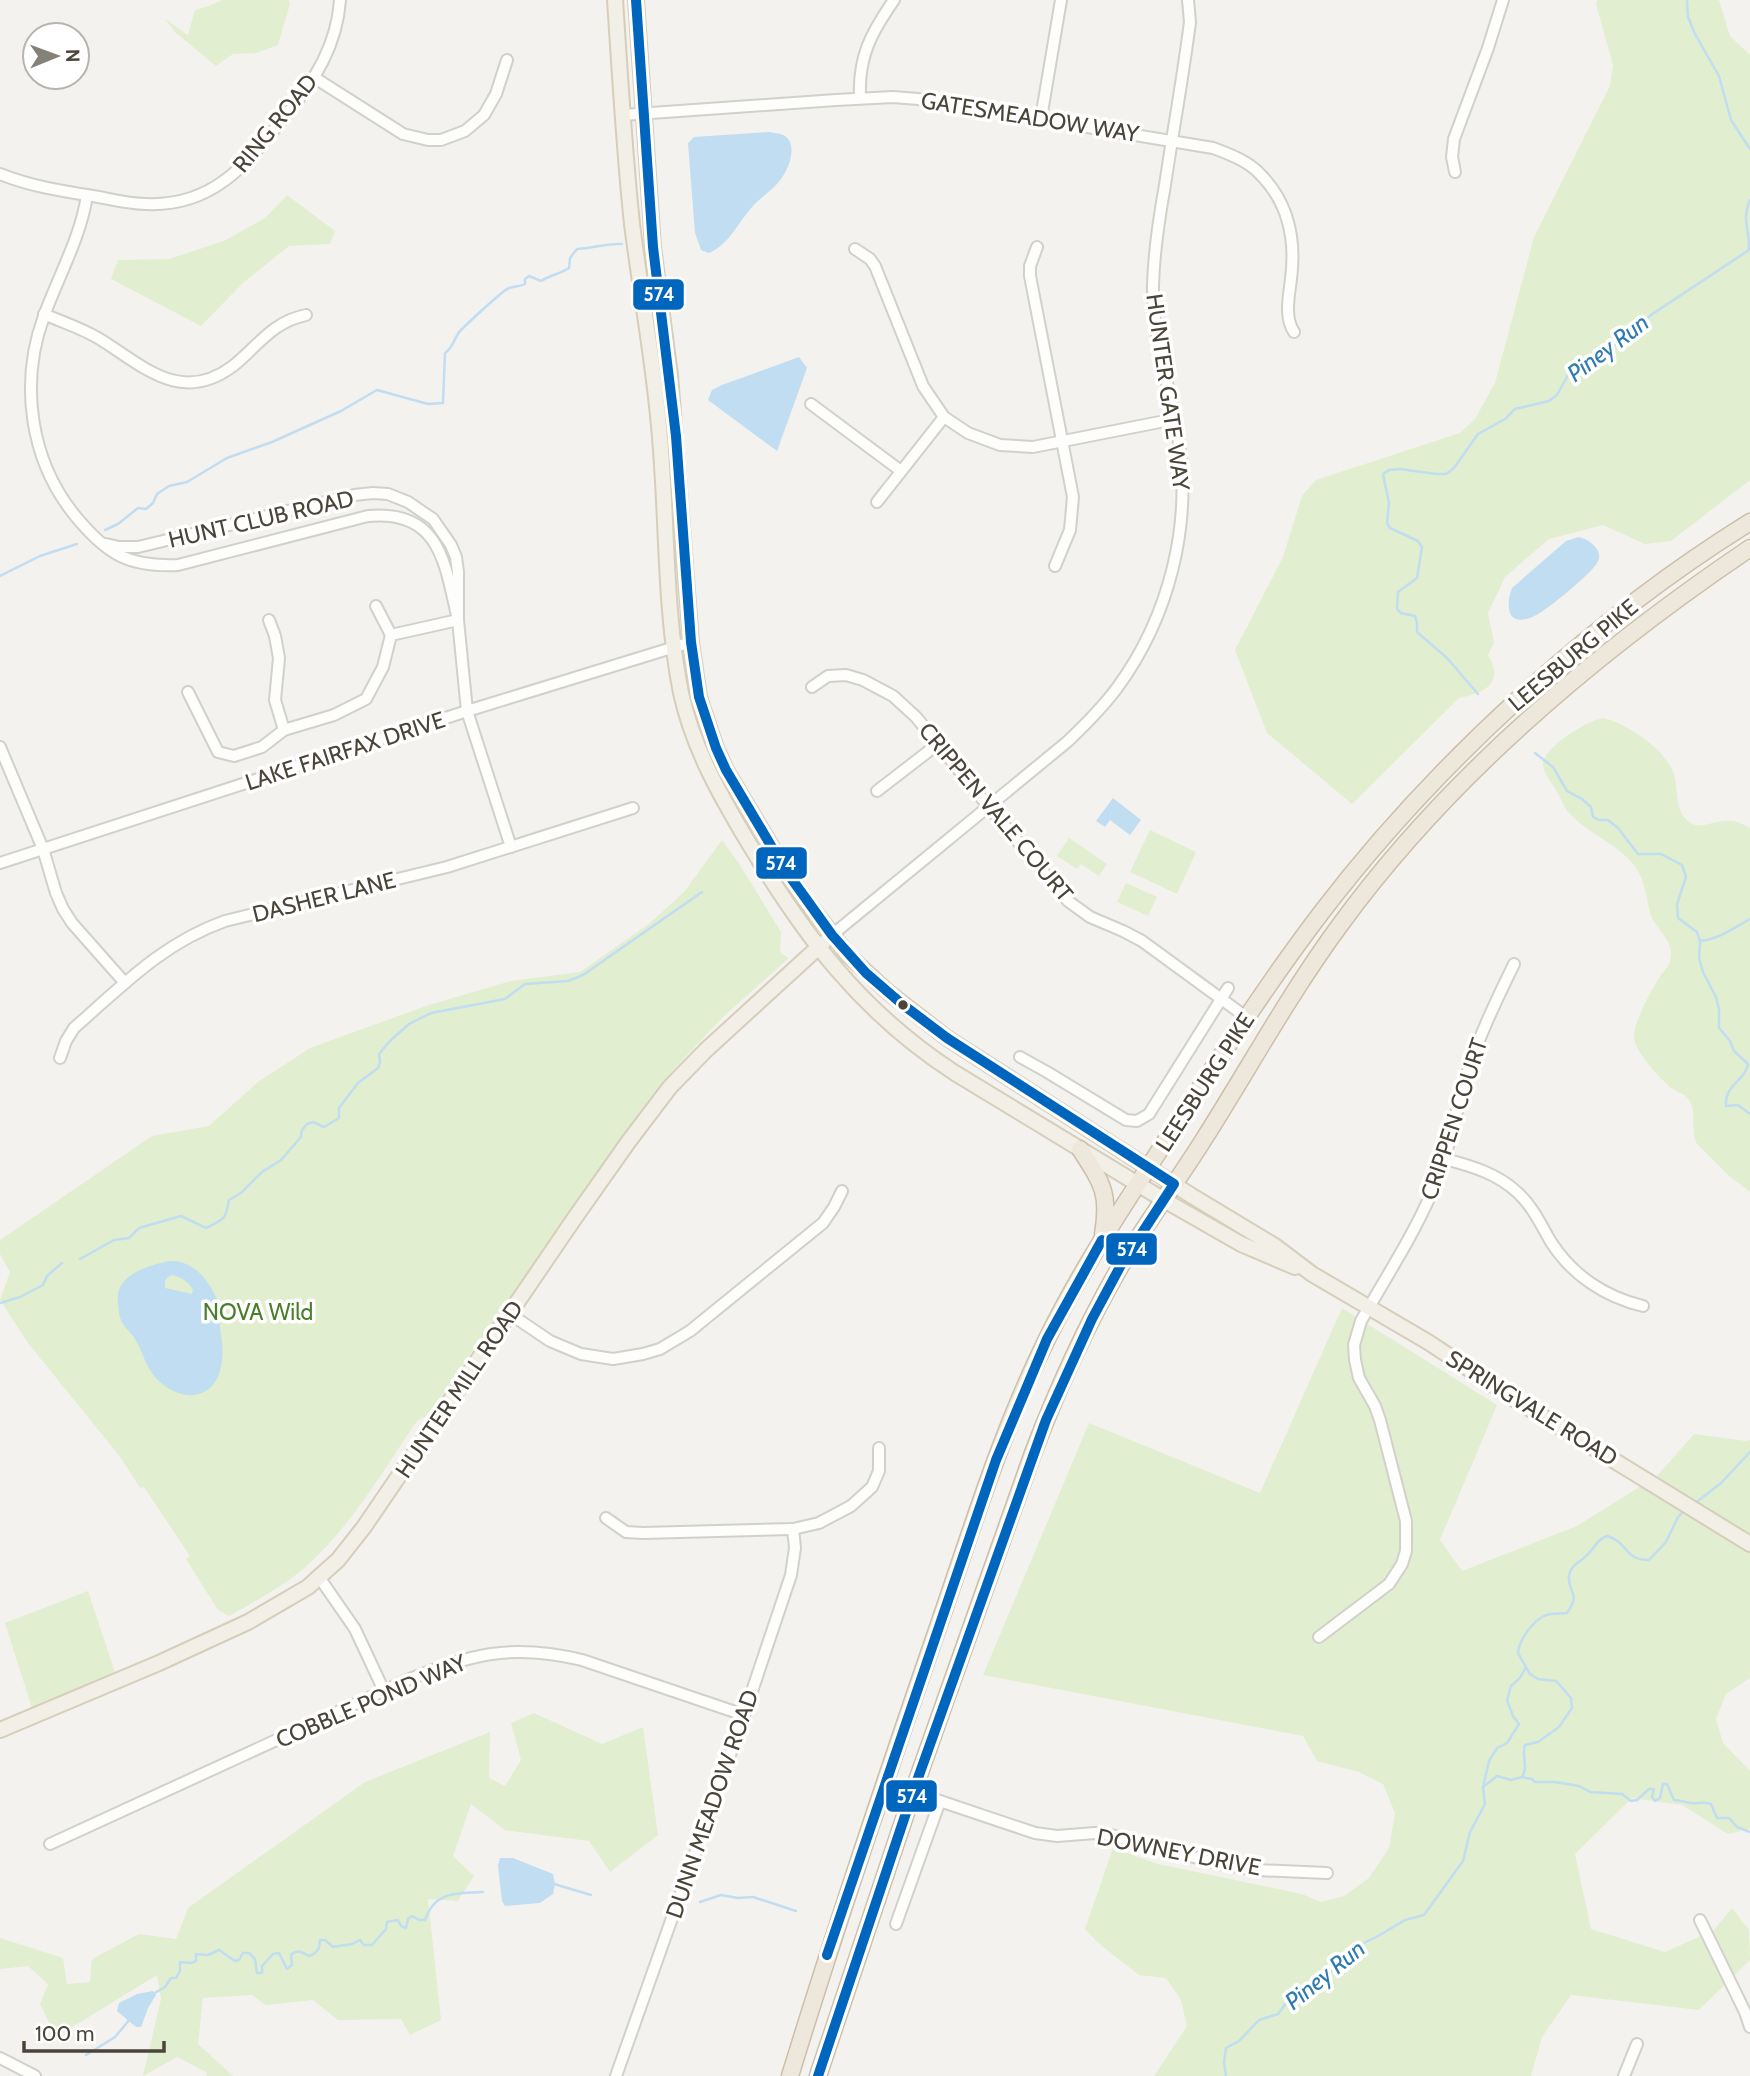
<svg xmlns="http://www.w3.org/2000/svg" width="1750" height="2076" font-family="Cabin,sans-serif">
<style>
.green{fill:#e1eecf}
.water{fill:#c0ddf1;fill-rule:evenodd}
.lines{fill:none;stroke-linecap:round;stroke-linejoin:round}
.stream{stroke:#c0ddf1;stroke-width:2.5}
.minor-casing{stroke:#d2d0cb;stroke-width:14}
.major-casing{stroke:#d6cebb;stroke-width:18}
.highway-casing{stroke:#ccbfa9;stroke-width:19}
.minor{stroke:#fdfdfc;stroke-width:10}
.major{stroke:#f2efe6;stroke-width:14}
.highway{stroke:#ede8db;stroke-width:16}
.bus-1-casing{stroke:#fff;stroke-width:16}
.bus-1{stroke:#0065bd;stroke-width:10}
.bus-dot{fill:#4b4439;stroke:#fff;stroke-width:2.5}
.labels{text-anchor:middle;stroke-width:7;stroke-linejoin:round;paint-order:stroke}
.street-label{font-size:23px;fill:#4b4439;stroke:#fff}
.park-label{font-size:23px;fill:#4a7f2a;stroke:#fff}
.water-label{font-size:24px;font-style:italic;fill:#2e7ab2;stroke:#fff}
.line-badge{stroke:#fff;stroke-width:2.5}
.badge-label{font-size:19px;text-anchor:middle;font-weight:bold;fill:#fff}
</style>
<rect width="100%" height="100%" fill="#f4f2ee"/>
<g class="green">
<polygon points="222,0 289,0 290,4 278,45 256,53 233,54 216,66 176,33 165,19 188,35 195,10 209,6"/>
<path d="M1597,0H1719L1730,36L1750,55V480L1671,541L1645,544L1603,525L1549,539L1505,577L1488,613L1494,643L1488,655C1505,683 1485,693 1459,698L1352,804L1267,733L1235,650L1283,557L1302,496L1316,480L1460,433L1475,419L1495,383L1534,237L1610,86L1613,65L1596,4Z"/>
<polygon points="287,195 335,231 330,244 289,246 244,282 201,326 111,279 118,260 169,259 224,241 265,218"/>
<path d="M1603,718C1627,723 1670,752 1675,778C1678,793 1675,811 1689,822C1698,830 1713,821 1725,821C1735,820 1742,824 1750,828V1192L1728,1175L1697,1144C1688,1129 1701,1108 1684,1095C1680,1092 1674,1091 1670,1087C1660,1078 1633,1050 1634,1036C1635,1019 1650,993 1659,978C1662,973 1669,966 1670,961C1675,941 1659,932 1652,918C1647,905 1647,891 1641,877C1628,847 1593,838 1571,815C1563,807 1561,797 1555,788C1550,781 1544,774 1543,765C1542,748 1588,720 1603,718Z"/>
<polygon points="1150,830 1196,852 1177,894 1130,872"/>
<polygon points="1069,838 1107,864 1099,876 1081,864 1077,869 1057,856"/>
<path d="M722,840L738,862L781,932L780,953L789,958L724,1016L675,1068L621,1138L428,1415L417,1421C382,1472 350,1529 302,1570C280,1588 254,1602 229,1616L218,1610L186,1559L190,1556L144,1487L140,1488L121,1458L28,1343L0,1300L10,1272L0,1254V1240L152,1136L209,1126L258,1082L310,1048L426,1006L511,981L580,972L649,924L684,892Z"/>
<polygon points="1126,883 1157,897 1148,916 1117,902"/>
<polygon points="1342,1308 1497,1405 1440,1540 1462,1571 1577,1526 1657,1476 1694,1434 1746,1441 1750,1440 1750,1678 1726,1694 1716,1719 1723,1743 1750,1771 1750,1829 1728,1834 1682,1805 1632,1798 1575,1854 1591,1929 1665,1952 1714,1930 1732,1908 1749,1930 1750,1960 1699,2010 1571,1995 1542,2037 1531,2076 1154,2076 1187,2026 1181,2000 1166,1978 1139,1975 1097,1942 1085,1929 1113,1848 1158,1864 1302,1894 1321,1902 1344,1896 1369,1878 1389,1848 1395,1813 1383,1784 1359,1772 1317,1761 1303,1736 983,1675 1089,1423 1260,1493"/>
<polygon points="88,1591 115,1672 32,1708 5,1623"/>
<polygon points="534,1713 602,1744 643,1727 658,1835 610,1872 589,1841 505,1830 471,1804 453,1856 474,1876 458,1901 428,1899 441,2020 410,2035 401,2019 338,2020 313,2000 266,2005 252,1995 203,1998 198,2044 233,2076 207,2076 206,2072 177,2057 143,2076 161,1999 157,1975 56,2037 40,2004 48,1984 28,1966 0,1969 0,1938 63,1958 67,1984 90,1982 92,1959 139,1934 176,1939 188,1908 365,1782 490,1732 489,1778 505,1786 521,1760 511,1723"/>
</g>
<g class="water">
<path d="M769,132C774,133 780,133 785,136C797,144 790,166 783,176C776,188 762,196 753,206C738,222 730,244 709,253L701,250L695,233L688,143L694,137Z"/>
<polygon points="799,357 807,368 777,451 708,400 712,390 722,385"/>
<path d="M1579,537C1589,539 1605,551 1597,563C1590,575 1543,614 1530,618C1506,626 1506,604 1512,588L1566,541Z"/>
<polygon points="1113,798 1141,820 1130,835 1110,820 1105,827 1096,821"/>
<path d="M169,1261C191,1260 205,1276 214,1293C216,1298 220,1303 221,1308C222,1315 219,1322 220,1329C225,1352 225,1391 194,1395C178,1397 158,1384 150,1370C144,1361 142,1350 136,1341C133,1334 127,1330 123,1324C119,1318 119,1310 118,1303C114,1275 147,1266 169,1261ZM172,1275C181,1277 189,1282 193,1290L192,1294L165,1288V1281L168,1277Z"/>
<polygon points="500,1858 513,1858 553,1874 555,1884 553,1894 540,1903 505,1906 502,1901 498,1866"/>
<polygon points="153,1991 156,1995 148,2008 141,2027 136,2027 117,2011 119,2003 137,1994"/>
</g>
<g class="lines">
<g class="stream">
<polyline points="1687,0 1688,17 1695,34 1719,76 1731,120 1750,149"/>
<path d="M105,530L118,524L138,508L146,509L153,503L157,494L169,486L187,482L227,458L272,442L341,411L377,390L428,404L443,403L445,353C454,347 454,337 461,330C468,323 502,291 509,288C515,286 519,287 525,284V279L529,276L541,281C550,275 560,274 569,268L570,258L577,249C593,248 607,243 622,244"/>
<polyline points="0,576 40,556 77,544"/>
<path d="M1478,694L1447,658L1417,632V623L1415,616L1401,613L1397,609L1398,592L1417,578L1422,547L1418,541L1390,528L1387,523L1389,503L1383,474L1389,470L1400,469L1436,474H1446L1454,468L1478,434L1505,419L1515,409L1549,401L1557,395L1568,375L1593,364L1651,315L1749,250C1750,230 1741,220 1750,200"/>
<path d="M1535,753L1553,767L1567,791L1582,799L1591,807L1593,817L1599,820H1608L1618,828L1638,854H1661L1682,865L1686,877L1677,904L1678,918L1697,932L1700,941L1699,958L1703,972L1716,997L1719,1009V1028L1730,1041L1734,1051L1748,1064C1746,1080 1724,1085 1726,1106L1738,1105L1750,1114"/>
<path d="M1700,941C1719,939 1734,928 1750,919"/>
<path d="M80,1259L114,1240L129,1238L139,1228L181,1216L206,1228C225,1218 225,1221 229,1200L241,1193L262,1172L281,1160L301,1137L302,1130L307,1124L313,1122L324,1127L339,1118V1108L358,1083L378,1068L380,1062L379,1054L390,1041L409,1024L431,1013L505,999L525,984L568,981L583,975L702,892"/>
<polyline points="0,1303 20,1297 43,1285 47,1276 62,1263"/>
<polyline points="1694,1504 1721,1483 1750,1452"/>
<path d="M1522,1777L1532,1779L1535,1782H1555L1579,1786L1590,1792L1622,1794L1631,1801L1637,1800L1649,1789H1654L1652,1797L1655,1801L1660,1798L1663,1784H1667L1674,1800C1680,1800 1684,1802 1690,1803C1699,1804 1700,1801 1711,1804L1717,1818H1729L1737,1827L1750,1832"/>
<path d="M1483,1787L1497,1776L1511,1780L1522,1777C1529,1766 1521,1757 1525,1745L1538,1742L1559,1727L1572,1708L1571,1698L1556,1681L1538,1679L1530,1674L1518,1653C1519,1640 1532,1622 1544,1616C1550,1613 1560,1614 1567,1613C1582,1592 1567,1593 1569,1576C1570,1565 1581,1562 1587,1555C1595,1548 1596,1540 1607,1536C1629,1542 1623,1560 1649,1560L1666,1542L1678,1517L1685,1510"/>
<polyline points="554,1884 591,1895"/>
<polyline points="700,1902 721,1895 738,1898 753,1897 796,1911"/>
<path d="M153,1994L165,1987L171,1978H176L180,1971V1962L191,1963L196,1961V1954L208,1955L219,1950L235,1961L239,1960L243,1953H249L255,1959L257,1973H262V1966L273,1954L279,1953L287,1969L292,1965L291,1955C298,1949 302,1952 309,1956C317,1953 320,1949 320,1940H325L333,1947L352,1944L360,1940L364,1945H372L386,1929L387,1922L398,1920L401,1926L406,1928L408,1919L412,1916L419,1920H425C435,1890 457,1894 483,1892"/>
<polyline points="86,2055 115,2037 130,2019"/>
<polyline points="1226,2076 1224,2062 1226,2048 1239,2041 1259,2020 1278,2014 1293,1994 1322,1982 1348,1951 1378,1936 1405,1920 1424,1915 1463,1861 1470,1832 1485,1804 1483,1787 1489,1761 1497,1748 1507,1743 1519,1724 1513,1716 1507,1700 1511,1686 1520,1678 1526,1667"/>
</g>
<defs>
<g id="minor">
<polyline points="315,78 403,134 428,140 441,140 465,131 484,115 496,94 507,60"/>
<path d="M860,98C858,57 871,33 894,0"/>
<path d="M623,115L836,100L893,97L918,99L1213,148C1229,154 1248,161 1260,174C1289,203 1296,240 1291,279C1289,296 1284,317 1294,332"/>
<polyline points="1041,118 1061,0"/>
<polyline points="1455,172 1452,157 1454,139 1488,48 1503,0"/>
<path d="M0,174C30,186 61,191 93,196C110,199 128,204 146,204C215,207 248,162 287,114C315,80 337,45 340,0"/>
<path d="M87,195C81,237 58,277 44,316C19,384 30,462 77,518C108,555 129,567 178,565L368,516C441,509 445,565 458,620"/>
<polyline points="1037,247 1030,266 1030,276 1073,497 1070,530 1055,566"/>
<polyline points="855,249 870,259 875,266 923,386 944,417 968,433 1000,445 1033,447 1175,419"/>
<path d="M44,314C62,322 81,328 98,338C141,364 180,406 233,366C258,346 272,322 306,315"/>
<polyline points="811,404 901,471"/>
<polyline points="877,502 944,417"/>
<polyline points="106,544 119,547 138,547 354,495 373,493 388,494 408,502 433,519 451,545 456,557 458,572 458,620 467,711 511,847"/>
<polyline points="376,606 391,635"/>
<polyline points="269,620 275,636 279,658 275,700 284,730"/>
<polyline points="812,687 828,676 846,675 863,680 893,696 916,717 988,806 1068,901 1090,917 1123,931 1142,941 1246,1017"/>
<polyline points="188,692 218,752 234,756 262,747 284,730 334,715 366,699 383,667 391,635 458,620"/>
<polyline points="0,747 43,849 56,893 63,909 72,923 125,983"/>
<polyline points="877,791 938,744"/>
<polyline points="0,863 467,711 691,642"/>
<path d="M832,935L1067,742C1085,725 1102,708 1117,688C1169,617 1193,524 1178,437C1170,386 1152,336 1153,285C1154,251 1159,218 1165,185C1173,131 1183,77 1190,22L1188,0"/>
<polyline points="1020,1057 1047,1072 1126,1120 1137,1121 1149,1114 1228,988"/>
<path d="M60,1058L66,1041L74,1028C123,985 163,943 225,921L447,867L633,808"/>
<path d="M1445,1159C1471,1166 1497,1173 1518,1193C1533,1207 1541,1225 1551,1242C1572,1275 1605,1297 1643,1306"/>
<polyline points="510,1314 550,1341 581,1354 613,1359 643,1354 660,1349 690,1331 823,1223 834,1207 842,1191"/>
<polyline points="606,1518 626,1532 643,1533 793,1529 819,1523 851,1506 872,1487 879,1471 879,1448"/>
<polyline points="319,1577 355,1629 384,1691"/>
<path d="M1319,1637L1389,1584L1402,1564L1406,1551V1521L1380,1420L1375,1406L1359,1378L1355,1360L1354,1345L1361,1321C1389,1272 1419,1227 1439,1175C1451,1143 1456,1109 1466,1077C1478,1038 1496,1001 1514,964"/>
<polyline points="913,1792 1035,1833 1057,1836 1095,1833 1111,1835 1220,1864 1256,1870 1327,1873"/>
<path d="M50,1844L405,1681C470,1654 511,1643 582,1660L744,1715"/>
<polyline points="1700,1920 1745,2012 1750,2027"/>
<polyline points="896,1924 940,1801"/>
<polyline points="0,2058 35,2076"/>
<polyline points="616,2076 744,1715 791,1575 795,1548 793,1529"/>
<polyline points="1624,2076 1637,2044"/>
</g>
<g id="major">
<path d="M615,0C620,74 624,149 632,224C640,288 652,352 658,416C668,508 663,602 681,693C693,748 720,795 748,842C805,937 861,1012 955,1073L1164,1200L1241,1244L1295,1267"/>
<polyline points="636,0 653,247 670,375 691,642 699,697 716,748 726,770 786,871 804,898 848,955 888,992 947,1038 1192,1196 1275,1246 1312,1274 1428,1342 1522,1404 1750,1544"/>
<polyline points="0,1730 159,1663 248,1622 308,1587 319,1577 338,1560 364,1527 574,1219 629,1141 670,1087 706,1050 823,943"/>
</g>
<g id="highway">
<path d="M1080,1149C1102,1183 1110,1193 1103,1234"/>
<path d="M790,2076C836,1926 886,1778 937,1630C971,1532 1001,1432 1047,1339C1084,1263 1132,1193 1178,1122C1224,1051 1270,980 1321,913C1434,765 1592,620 1750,522"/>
<path d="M818,2076L913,1792L1033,1453C1057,1390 1086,1326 1120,1267C1146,1223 1177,1182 1204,1139C1249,1068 1290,993 1340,925C1448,777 1599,650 1750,548"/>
</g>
</defs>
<use href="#minor" class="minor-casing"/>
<use href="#major" class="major-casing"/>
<use href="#highway" class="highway-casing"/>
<use href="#minor" class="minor"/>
<use href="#major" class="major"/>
<use href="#highway" class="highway"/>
<defs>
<g id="bus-1">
<polyline points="636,0 653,247 676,436 691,642 699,697 716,748 726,770 786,871 832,935 866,973 902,1004 947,1038 1174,1184 1121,1265 1092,1319 1046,1420 913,1792 818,2076"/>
<polyline points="827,1955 996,1460 1047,1339 1102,1240"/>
</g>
</defs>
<use href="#bus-1" class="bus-1-casing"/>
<use href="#bus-1" class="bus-1"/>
</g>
<circle class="bus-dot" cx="903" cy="1005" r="6"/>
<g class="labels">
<g class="street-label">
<text transform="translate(1030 117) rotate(9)" y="8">GATESMEADOW WAY</text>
<text transform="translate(275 123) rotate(-51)" y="8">RING ROAD</text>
<text transform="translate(1168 392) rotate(82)" y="8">HUNTER GATE WAY</text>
<text transform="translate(261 519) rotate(-13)" y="8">HUNT CLUB ROAD</text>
<text transform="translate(1573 655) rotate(-40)" y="8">LEESBURG PIKE</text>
<text transform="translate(345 751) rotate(-18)" y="8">LAKE FAIRFAX DRIVE</text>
<text transform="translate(996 812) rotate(50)" y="8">CRIPPEN VALE COURT</text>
<text transform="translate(324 897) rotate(-14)" y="8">DASHER LANE</text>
<text transform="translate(1205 1082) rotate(-57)" y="8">LEESBURG PIKE</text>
<text transform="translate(1454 1119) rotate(-72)" y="8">CRIPPEN COURT</text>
<text transform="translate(459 1389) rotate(-56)" y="8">HUNTER MILL ROAD</text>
<text transform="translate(1532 1408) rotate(32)" y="8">SPRINGVALE ROAD</text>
<text transform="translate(371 1701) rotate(-23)" y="8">COBBLE POND WAY</text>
<text transform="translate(712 1804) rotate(-71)" y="8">DUNN MEADOW ROAD</text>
<text transform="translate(1179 1852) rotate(11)" y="8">DOWNEY DRIVE</text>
</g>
<g class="park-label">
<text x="258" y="1320">NOVA Wild</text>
</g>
<g class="water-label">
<text transform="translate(1608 348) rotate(-37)" y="8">Piney Run</text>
<text transform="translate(1325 1975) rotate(-39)" y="8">Piney Run</text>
</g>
</g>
<g class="line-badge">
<rect x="632" y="278" width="53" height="33" rx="7" fill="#0065bd"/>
<rect x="755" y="846" width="53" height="34" rx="7" fill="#0065bd"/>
<rect x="1105" y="1232" width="53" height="34" rx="7" fill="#0065bd"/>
<rect x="885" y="1779" width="53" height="34" rx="7" fill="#0065bd"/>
</g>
<g class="badge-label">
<text x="659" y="301">574</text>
<text x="781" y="870">574</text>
<text x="1132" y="1256">574</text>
<text x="912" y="1803">574</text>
</g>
<g transform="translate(56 56) rotate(89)"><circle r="33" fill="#ffffff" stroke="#b7b4b0" stroke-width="2"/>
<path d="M0-5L12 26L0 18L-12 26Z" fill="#868178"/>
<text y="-10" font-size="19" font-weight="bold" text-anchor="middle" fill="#4b4439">N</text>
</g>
<path d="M24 2041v10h140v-10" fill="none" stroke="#4b4439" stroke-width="3.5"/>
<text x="35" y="2041" font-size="21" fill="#4b4439" stroke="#ffffff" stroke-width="5" paint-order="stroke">100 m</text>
</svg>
